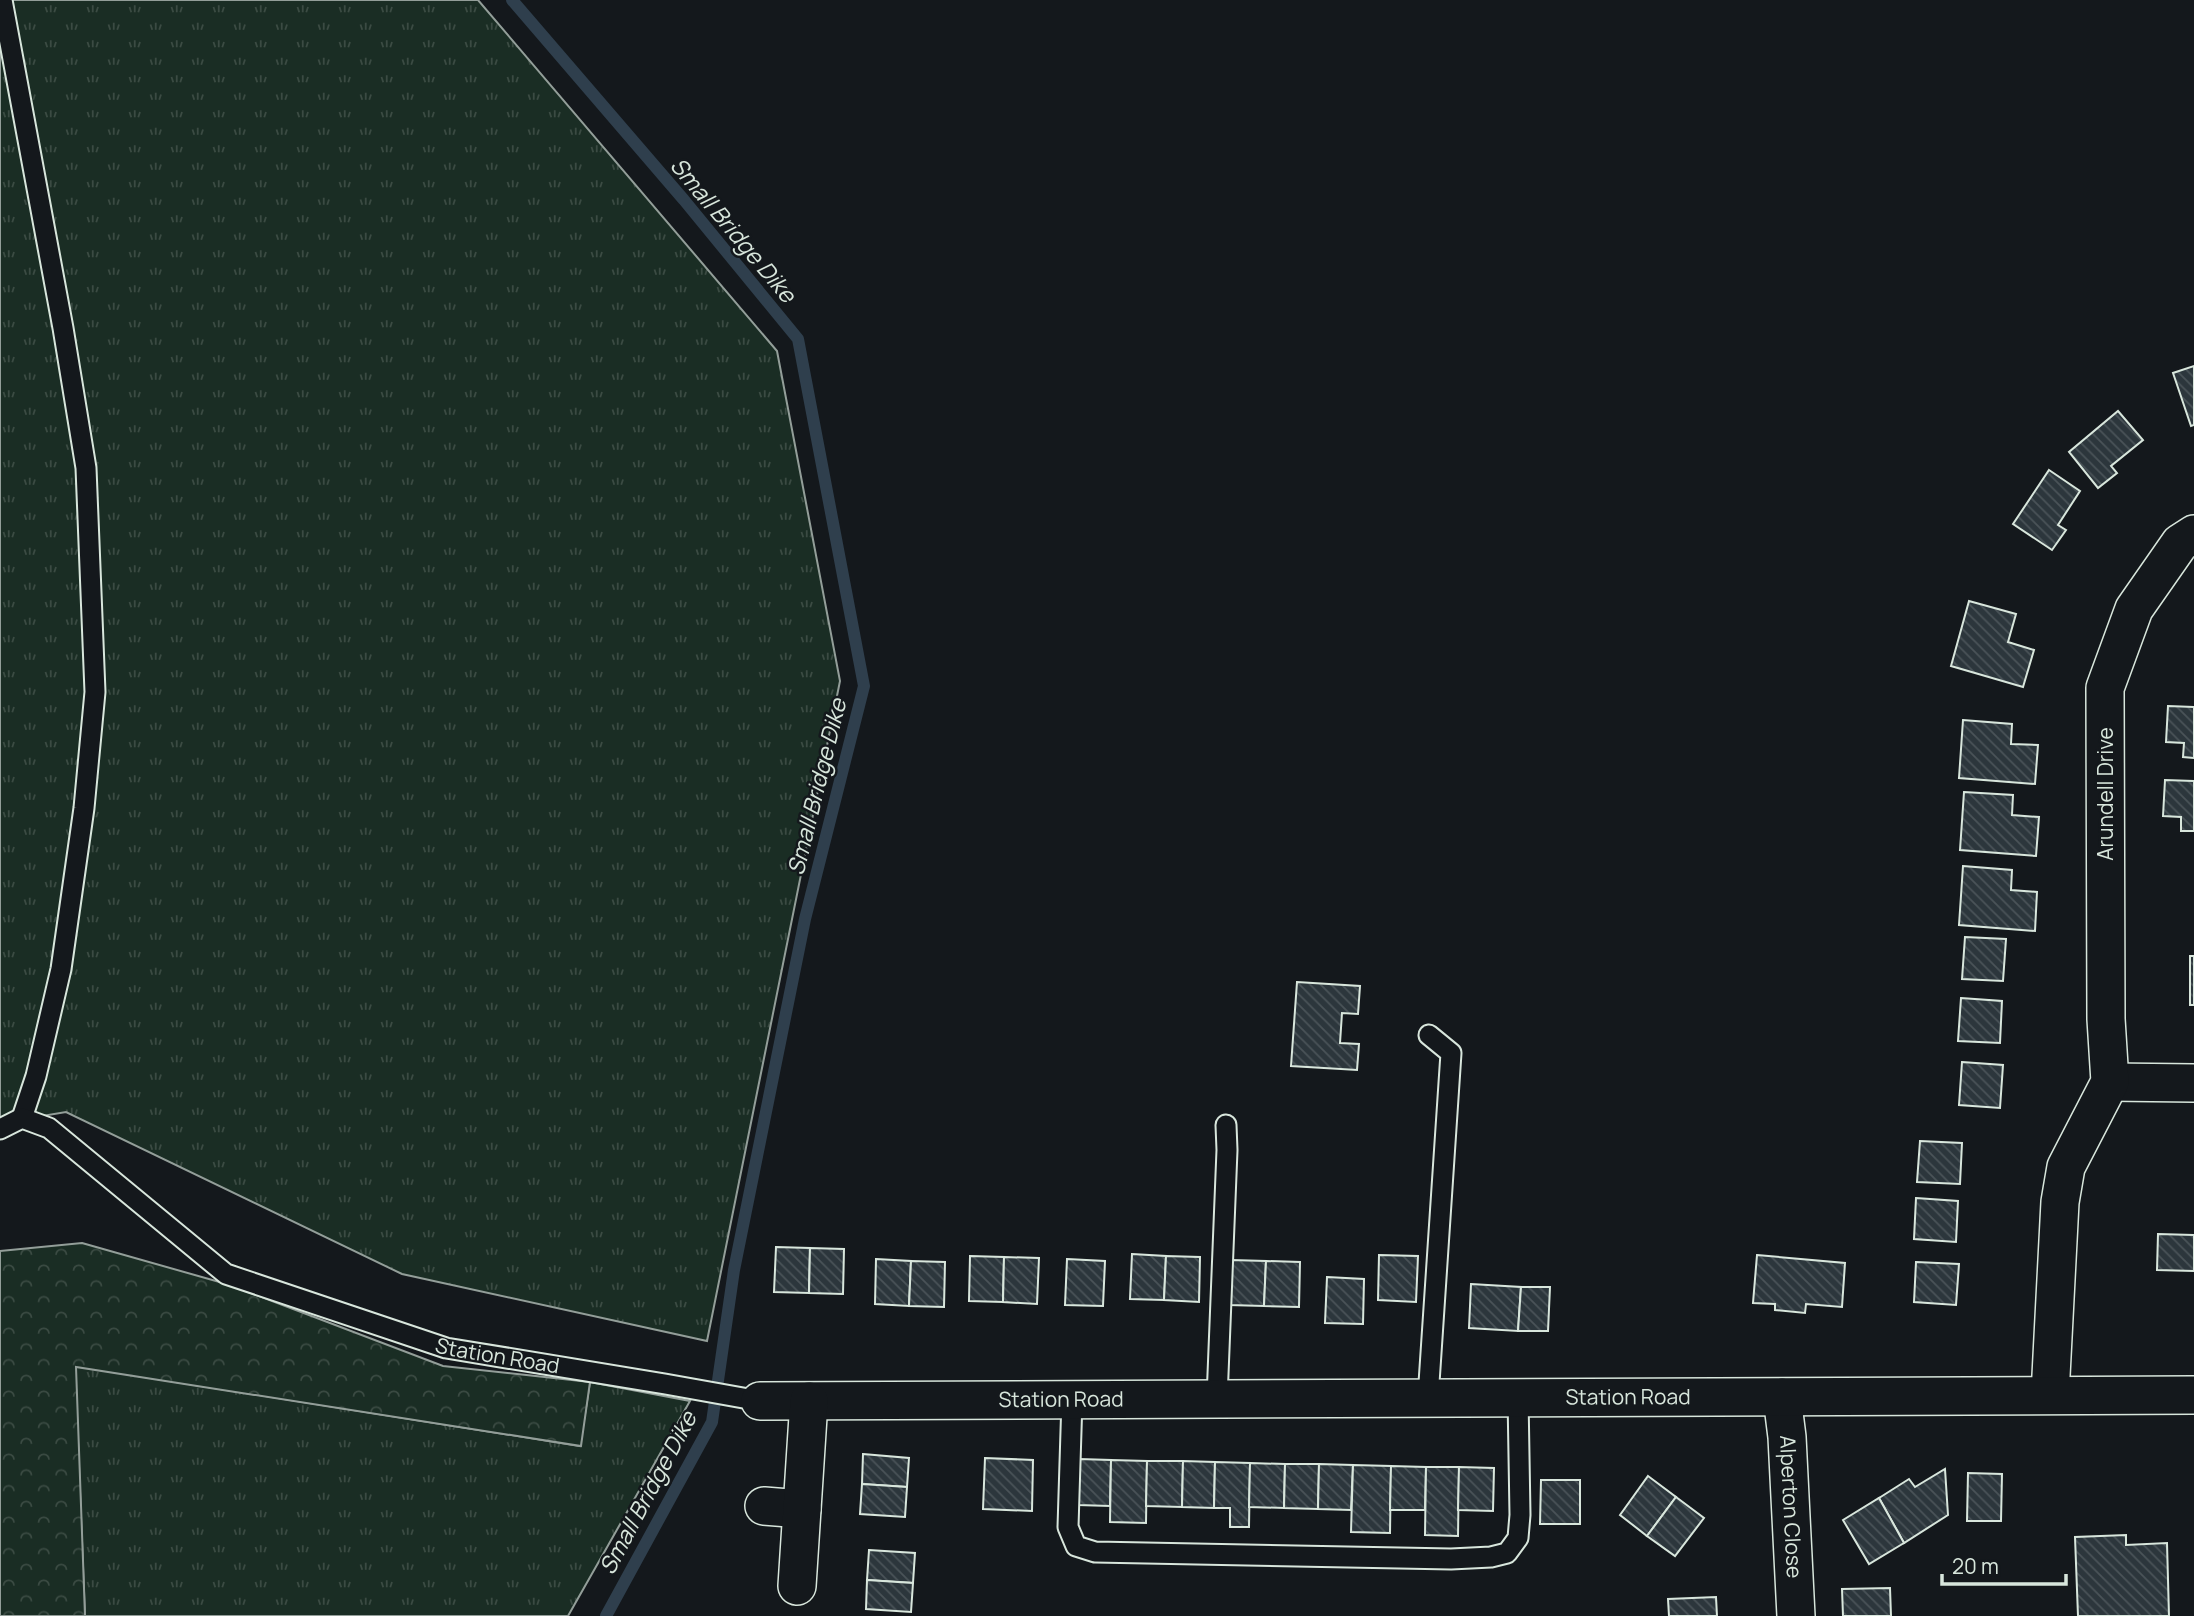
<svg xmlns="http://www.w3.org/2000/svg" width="2194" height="1616" font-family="Manrope,sans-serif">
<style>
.grass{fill:url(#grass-tufts);stroke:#939e99;stroke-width:2}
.forest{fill:url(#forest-crowns);stroke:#939e99;stroke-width:2}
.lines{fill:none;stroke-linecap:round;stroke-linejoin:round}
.stream{stroke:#2f3f4d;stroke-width:12}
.building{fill:url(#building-back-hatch);stroke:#d8e6dc;stroke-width:2}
.service-casing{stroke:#d8e6dc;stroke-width:23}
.minor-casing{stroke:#d8e6dc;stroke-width:40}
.service{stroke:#14181c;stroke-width:19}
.minor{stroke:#14181c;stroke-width:37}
.labels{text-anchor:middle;stroke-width:5;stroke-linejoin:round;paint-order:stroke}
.street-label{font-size:21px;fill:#d8e6dc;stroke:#14181c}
.water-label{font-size:23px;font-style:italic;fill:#d8e6dc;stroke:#14181c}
</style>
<defs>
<pattern id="grass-tufts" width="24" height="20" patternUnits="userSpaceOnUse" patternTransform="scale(1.75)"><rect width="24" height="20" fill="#1a2d24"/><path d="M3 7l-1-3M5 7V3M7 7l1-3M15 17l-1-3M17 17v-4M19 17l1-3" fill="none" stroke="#3b4b43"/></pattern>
<pattern id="forest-crowns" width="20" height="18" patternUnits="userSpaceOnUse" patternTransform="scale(1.75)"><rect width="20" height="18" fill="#1a2d24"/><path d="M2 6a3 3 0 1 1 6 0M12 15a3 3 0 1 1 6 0" fill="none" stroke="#3b4b43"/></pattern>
<pattern id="building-back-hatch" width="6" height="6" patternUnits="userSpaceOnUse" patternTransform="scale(1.75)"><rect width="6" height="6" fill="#2c363c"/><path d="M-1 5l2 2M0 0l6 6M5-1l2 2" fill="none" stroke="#4a5358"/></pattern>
</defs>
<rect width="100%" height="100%" fill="#14181c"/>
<g class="grass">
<polygon points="0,0 478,0 777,351 840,681 707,1341 402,1274 66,1112 0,1123"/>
<polygon points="75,1366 580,1446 590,1382 690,1401 568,1616 85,1616"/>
</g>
<polygon class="forest" points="82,1243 230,1285 443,1366 590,1382 581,1446 76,1367 85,1616 0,1616 0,1251"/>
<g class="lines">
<polyline class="stream" points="512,0 684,200 798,339 864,686 805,919 734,1270 712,1422 606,1616"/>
</g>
<g class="building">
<polygon points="2194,366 2194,425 2191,426 2173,373"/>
<polygon points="2118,411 2143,440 2111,466 2117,473 2098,488 2069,452"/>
<polygon points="2049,470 2080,491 2058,525 2066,530 2052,550 2013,524"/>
<polygon points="1969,601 2016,614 2008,642 2034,650 2023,687 1951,666"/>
<polygon points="2168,706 2194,707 2194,758 2183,757 2184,743 2166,742"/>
<polygon points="1963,720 2012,724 2011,744 2038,745 2035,784 1959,778"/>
<polygon points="2165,780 2194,781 2194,831 2181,831 2181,817 2163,816"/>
<polygon points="1964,792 2013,795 2012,815 2039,817 2036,856 1960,850"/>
<polygon points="1963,866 2012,870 2011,890 2037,892 2035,931 1959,925"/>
<polygon points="1965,937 2006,939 2003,981 1962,979"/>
<rect x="2190" y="956" width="4" height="49"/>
<polygon points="1297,982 1360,986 1358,1014 1342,1013 1340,1043 1359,1044 1357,1070 1291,1066"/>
<polygon points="1961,998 2002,1001 2000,1043 1958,1041"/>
<polygon points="1962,1062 2003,1065 2000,1108 1959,1105"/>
<polygon points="1920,1141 1962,1143 1960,1184 1917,1182"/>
<polygon points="1916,1198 1958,1201 1956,1242 1914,1239"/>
<polygon points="2158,1234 2194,1235 2194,1271 2157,1270"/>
<polygon points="776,1247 810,1248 809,1293 774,1292"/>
<polygon points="810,1248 844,1249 843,1294 809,1293"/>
<polygon points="1132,1254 1166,1256 1164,1300 1130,1299"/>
<polygon points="1379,1255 1418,1256 1416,1302 1378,1300"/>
<polygon points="1757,1255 1845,1263 1842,1307 1806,1304 1805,1313 1775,1310 1775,1304 1753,1303"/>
<polygon points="970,1256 1004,1257 1003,1302 969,1301"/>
<polygon points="1166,1256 1200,1257 1199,1302 1164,1300"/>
<polygon points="1004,1257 1039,1258 1037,1304 1003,1302"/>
<polygon points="876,1259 911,1261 909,1306 875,1304"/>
<polygon points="1067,1259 1105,1261 1103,1306 1065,1305"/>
<polygon points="1231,1260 1266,1261 1264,1306 1229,1305"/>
<polygon points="911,1261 945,1262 944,1307 909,1306"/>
<polygon points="1266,1261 1300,1262 1299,1307 1264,1306"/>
<polygon points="1916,1262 1959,1264 1956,1305 1914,1302"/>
<polygon points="1327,1277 1364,1279 1363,1324 1325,1323"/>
<polygon points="1471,1284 1521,1287 1518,1331 1469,1328"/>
<polygon points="1521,1287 1550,1287 1548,1331 1518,1331"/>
<polygon points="863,1454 909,1458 907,1487 862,1484"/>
<polygon points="985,1458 1033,1460 1032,1511 983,1509"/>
<polygon points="1079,1459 1111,1460 1110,1506 1078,1505"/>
<polygon points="1111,1460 1147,1461 1146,1523 1110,1522"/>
<polygon points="1147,1461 1183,1461 1182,1507 1146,1506"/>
<polygon points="1183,1461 1215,1462 1214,1508 1182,1507"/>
<polygon points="1215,1462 1250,1463 1249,1527 1230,1527 1230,1508 1214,1508"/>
<polygon points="1250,1463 1285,1464 1284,1508 1249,1507"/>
<polygon points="1285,1464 1319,1464 1318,1509 1284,1508"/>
<polygon points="1319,1464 1353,1465 1351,1510 1318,1509"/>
<polygon points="1353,1465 1391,1466 1390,1533 1351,1532"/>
<polygon points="1391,1466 1426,1467 1425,1510 1390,1510"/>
<polygon points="1426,1467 1459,1467 1458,1536 1425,1535"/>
<polygon points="1459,1467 1494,1468 1493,1511 1458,1510"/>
<polygon points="1945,1469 1948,1515 1904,1543 1879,1498 1909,1479 1915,1487"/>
<polygon points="1968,1473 2002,1474 2001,1521 1967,1521"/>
<polygon points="1648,1476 1676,1497 1647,1536 1620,1515"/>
<polygon points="1541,1480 1580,1480 1580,1524 1540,1524"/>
<polygon points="862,1484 907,1487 905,1517 860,1514"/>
<polygon points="1676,1497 1704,1518 1675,1556 1647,1536"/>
<polygon points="1879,1498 1904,1543 1869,1564 1843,1520"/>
<polygon points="2126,1535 2126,1545 2167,1543 2169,1616 2078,1616 2075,1537"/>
<polygon points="869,1550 915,1553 913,1583 867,1580"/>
<polygon points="867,1580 913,1583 911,1612 866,1609"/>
<polygon points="1890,1588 1891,1616 1843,1616 1842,1589"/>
<polygon points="1716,1597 1717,1616 1669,1616 1668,1599"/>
</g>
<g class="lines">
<defs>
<g id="service">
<polyline points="2,0 63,328 86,468 95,692 84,808 61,969 36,1076 22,1118"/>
<path id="s1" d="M0,1129L22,1118L49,1128L226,1274L446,1348L665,1384L760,1401"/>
<polyline points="1428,1398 1451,1053 1429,1035"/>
<polyline points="1072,1399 1068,1527 1076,1546 1095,1552 1451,1559 1491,1557 1507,1553 1518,1538 1520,1515 1518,1397"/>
<polyline points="1217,1399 1227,1150 1226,1125"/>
</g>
<g id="minor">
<polyline points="2110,1082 2194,1083"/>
<polyline points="2050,1395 2060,1202 2066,1167 2110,1082 2106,1019 2105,688 2134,609 2180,543 2194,534"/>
<path id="s2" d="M1782,1397L1787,1437L1796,1616"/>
<path id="s3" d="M760,1401L2194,1395"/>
<polyline points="764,1506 802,1509"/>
<polyline points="797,1586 809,1401"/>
</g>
</defs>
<use href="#service" class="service-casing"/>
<use href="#minor" class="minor-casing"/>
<use href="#service" class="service"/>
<use href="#minor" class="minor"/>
</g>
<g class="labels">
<g class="street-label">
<text transform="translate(2106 794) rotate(-90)" y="7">Arundell Drive</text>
<text dy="7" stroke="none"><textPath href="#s1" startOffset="567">Station Road</textPath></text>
<text dy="7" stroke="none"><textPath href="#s3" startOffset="868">Station Road</textPath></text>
<text dy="7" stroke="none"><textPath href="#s3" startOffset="301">Station Road</textPath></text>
<text dy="7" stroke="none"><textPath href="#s2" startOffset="110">Alperton Close</textPath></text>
</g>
<g class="water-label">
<text transform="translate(733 230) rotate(50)" y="8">Small Bridge Dike</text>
<text transform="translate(817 787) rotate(-76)" y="8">Small Bridge Dike</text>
<text transform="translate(648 1493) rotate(-62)" y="8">Small Bridge Dike</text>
</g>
</g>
<path d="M1942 1574v10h124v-10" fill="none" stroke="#d8e6dc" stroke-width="3.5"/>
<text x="1952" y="1574" font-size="21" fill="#d8e6dc" stroke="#14181c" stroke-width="5" paint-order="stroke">20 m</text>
</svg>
